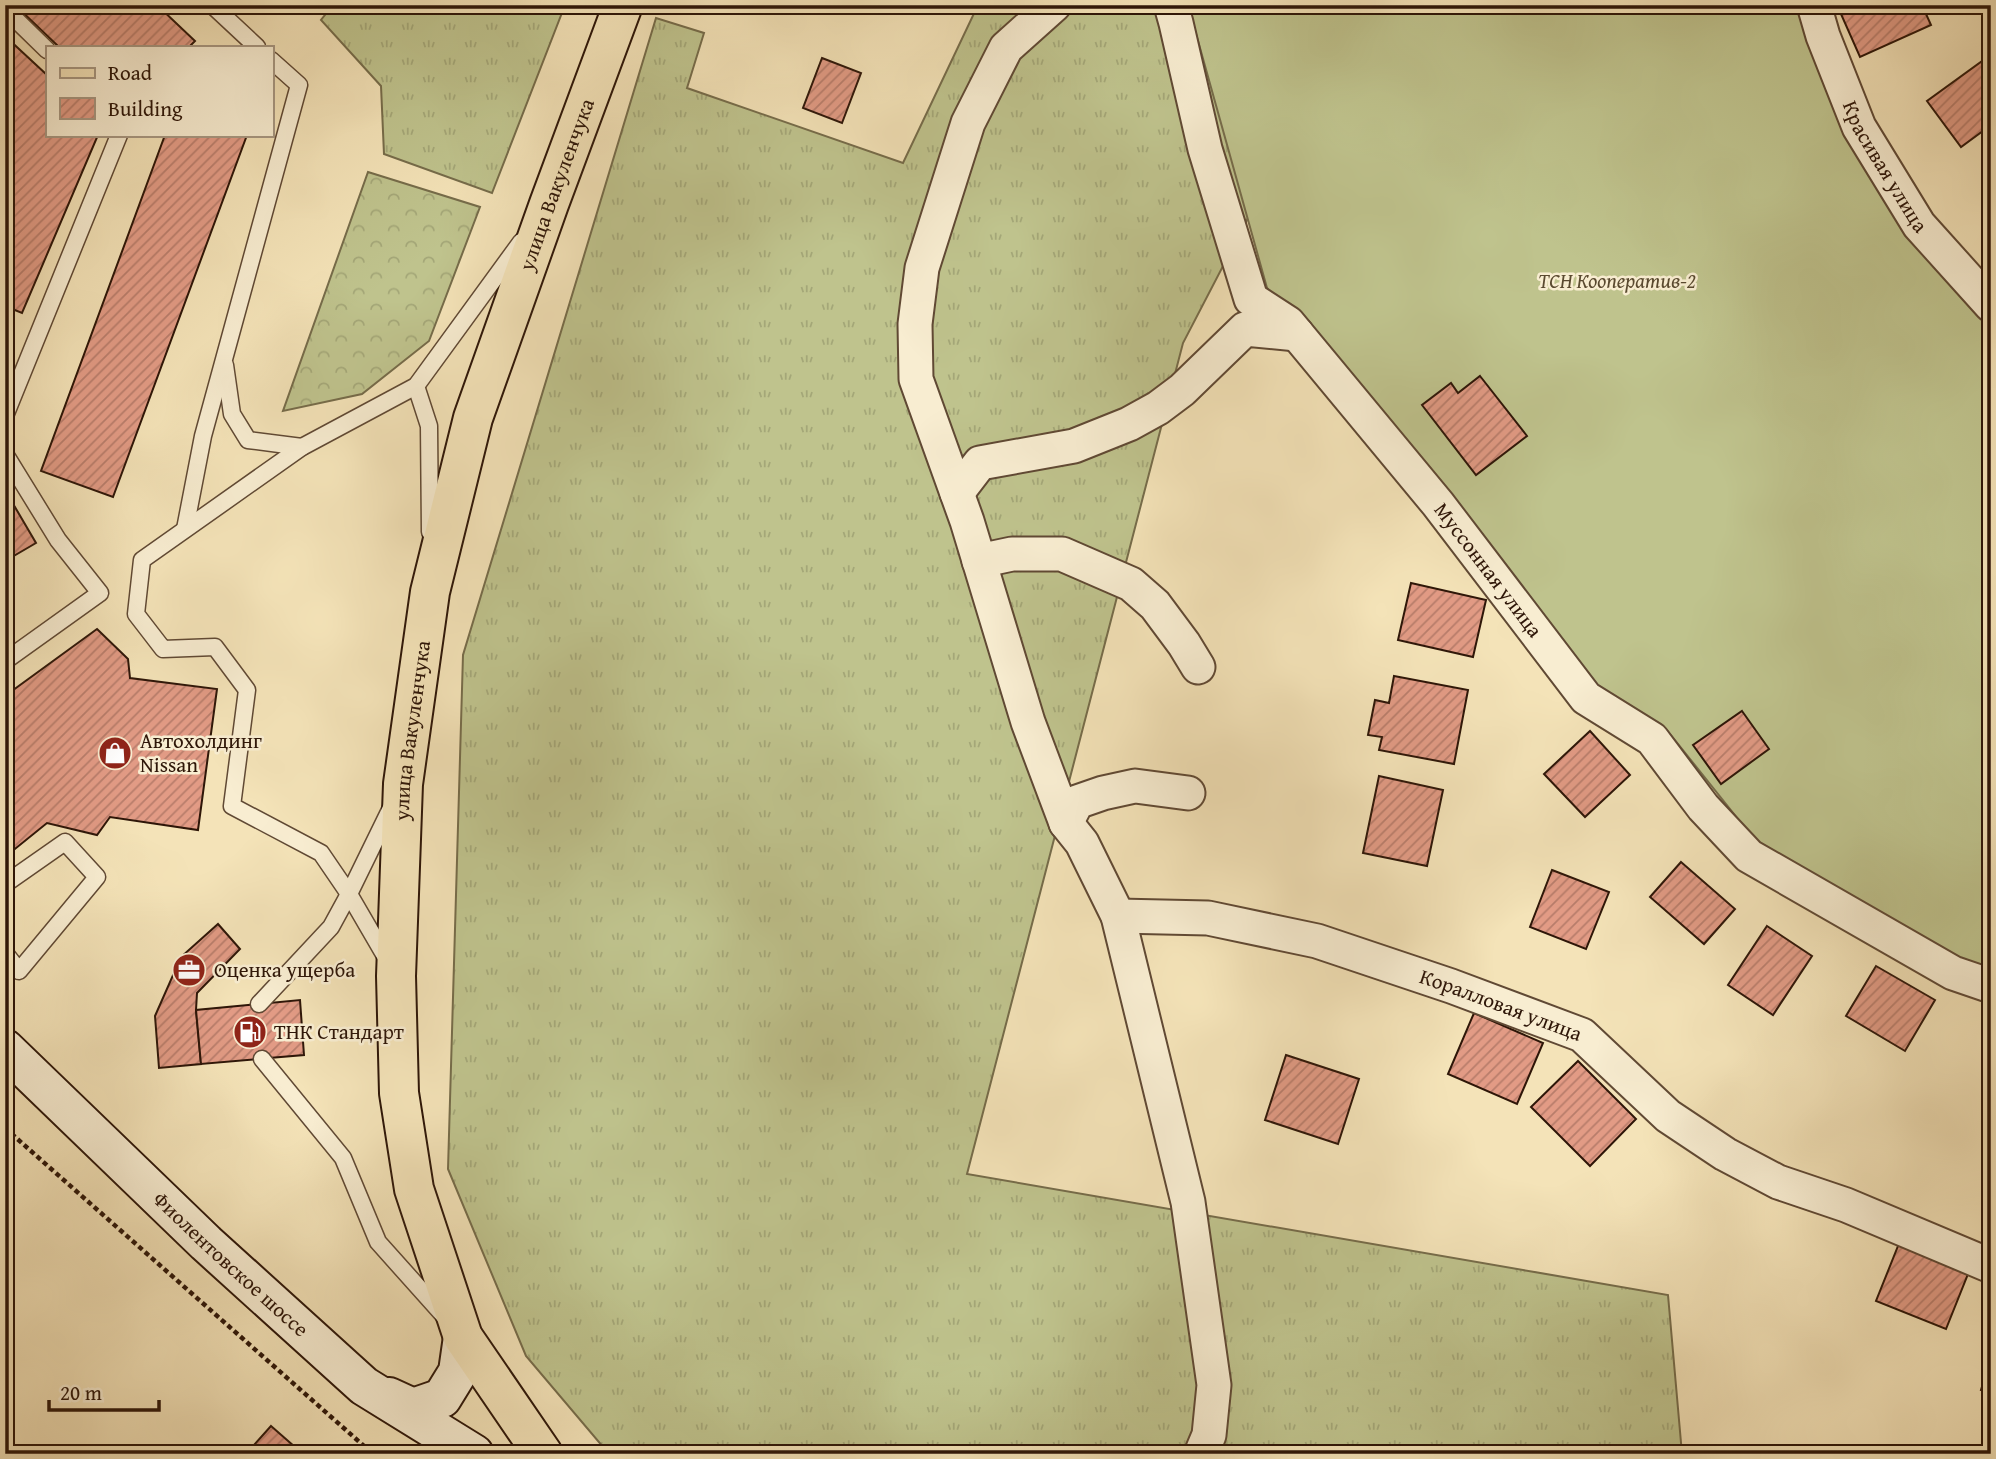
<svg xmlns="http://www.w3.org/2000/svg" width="1996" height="1459" font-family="'Gentium Book Plus',serif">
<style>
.grass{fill:url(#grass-tufts);stroke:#766c4a;stroke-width:2}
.forest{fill:url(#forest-crowns);stroke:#766c4a;stroke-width:2}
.garden{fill:#bfc38d;stroke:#766c4a;stroke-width:2}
.building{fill:url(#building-hatch);stroke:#2e1608;stroke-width:2}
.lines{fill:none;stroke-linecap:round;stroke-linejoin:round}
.lane-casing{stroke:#604934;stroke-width:19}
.street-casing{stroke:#604934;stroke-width:37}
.secondary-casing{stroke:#2e1608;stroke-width:42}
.primary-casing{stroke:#2e1608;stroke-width:42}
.path{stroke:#2e1608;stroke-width:4.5;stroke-dasharray:5 3.5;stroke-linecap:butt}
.lane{stroke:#f8edd1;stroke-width:16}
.street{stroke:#f8edd1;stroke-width:33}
.secondary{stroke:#f8edd1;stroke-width:38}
.primary{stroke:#f4e3b8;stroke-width:38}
.labels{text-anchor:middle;stroke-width:5;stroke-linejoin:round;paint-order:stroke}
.street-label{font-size:21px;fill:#2e1608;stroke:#f8edd1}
.park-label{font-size:21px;font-style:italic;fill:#5a4a30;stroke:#f8edd1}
.poi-label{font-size:21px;fill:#2e1608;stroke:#f8edd1;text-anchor:start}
</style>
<defs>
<pattern id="grass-tufts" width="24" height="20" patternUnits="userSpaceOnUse" patternTransform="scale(1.75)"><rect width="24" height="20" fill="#bfc38d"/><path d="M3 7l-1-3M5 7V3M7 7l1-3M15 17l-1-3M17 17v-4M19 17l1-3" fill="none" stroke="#a4a778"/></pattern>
<pattern id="forest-crowns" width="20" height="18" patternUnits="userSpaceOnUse" patternTransform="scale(1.75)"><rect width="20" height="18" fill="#bfc38d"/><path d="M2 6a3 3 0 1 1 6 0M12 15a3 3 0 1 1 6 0" fill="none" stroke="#a4a778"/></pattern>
<pattern id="building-hatch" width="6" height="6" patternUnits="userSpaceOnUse" patternTransform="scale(1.75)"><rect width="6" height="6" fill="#e29b85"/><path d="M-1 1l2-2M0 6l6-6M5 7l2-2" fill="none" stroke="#b87d6b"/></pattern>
</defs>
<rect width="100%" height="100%" fill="#f4e3b8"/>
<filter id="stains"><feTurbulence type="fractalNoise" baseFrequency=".00286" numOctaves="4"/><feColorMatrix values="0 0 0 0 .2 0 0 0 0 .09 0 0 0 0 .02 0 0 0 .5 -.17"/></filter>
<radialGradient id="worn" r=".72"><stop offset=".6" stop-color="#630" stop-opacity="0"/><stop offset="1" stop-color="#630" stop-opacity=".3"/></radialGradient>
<g class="grass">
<polygon points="333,5 565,5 492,193 384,154 381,86 321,20"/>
<polygon points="978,5 1297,5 1302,114 1183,343 967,1174 1668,1295 1682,1454 609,1454 526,1356 448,1169 463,655 656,18 704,33 687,88 903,163"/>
</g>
<polygon class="forest" points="368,172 480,207 429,341 362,394 283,411"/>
<polygon class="garden" points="1188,5 1802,5 1984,317 1991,323 1991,976 1948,956 1754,839 1666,729 1602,693 1267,288"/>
<g class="building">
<polygon points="15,5 157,5 195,41 189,47 59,47"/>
<polygon points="1837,5 1922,5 1931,25 1860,57"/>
<polygon points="5,36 47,75 47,135 98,135 22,313 5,306"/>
<polygon points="822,58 861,73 842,123 803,108"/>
<polygon points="1985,59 1991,67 1991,125 1961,147 1927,101"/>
<polygon points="165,135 247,135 113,497 41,471"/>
<polygon points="1480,376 1527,436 1476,475 1422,405 1451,383 1458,393"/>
<polygon points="5,490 36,543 5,561"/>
<polygon points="1411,583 1486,600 1473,657 1398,640"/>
<polygon points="97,629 128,659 130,678 217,689 198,830 110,817 97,835 47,823 5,857 5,696"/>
<polygon points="1394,676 1468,690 1454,764 1379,750 1382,737 1368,735 1375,700 1389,703"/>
<polygon points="1742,711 1769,749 1721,784 1693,745"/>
<polygon points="1590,731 1630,775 1585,817 1544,774"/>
<polygon points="1379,776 1443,790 1427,866 1363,853"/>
<polygon points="1681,862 1735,909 1704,944 1650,897"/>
<polygon points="1552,870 1609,892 1586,949 1530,927"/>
<polygon points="218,924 240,949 197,993 196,1010 201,1064 159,1068 155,1016 181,957"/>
<polygon points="1767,926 1812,956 1773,1015 1728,985"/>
<polygon points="1876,966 1935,1000 1905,1051 1846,1016"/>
<polygon points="300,1000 304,1055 201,1064 196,1010"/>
<polygon points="1474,1013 1543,1043 1517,1104 1448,1074"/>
<polygon points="1286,1055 1359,1079 1338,1144 1265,1120"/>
<polygon points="1578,1061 1636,1119 1590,1166 1531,1107"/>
<polygon points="1902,1236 1972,1264 1946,1329 1876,1301"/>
<polygon points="1991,1357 1991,1392 1981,1390"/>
<polygon points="271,1426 303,1454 246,1454"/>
</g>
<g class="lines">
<defs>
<g id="lane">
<polyline points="212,5 257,47"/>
<polyline points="5,9 47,50"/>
<polyline points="225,365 232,414 248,440 302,447"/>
<polyline points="416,386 429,426 430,532"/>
<polyline points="5,416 119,135"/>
<polyline points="5,454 58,540 100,593 5,661"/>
<polyline points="185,529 203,436 299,85 271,60"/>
<polyline points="5,884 65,842 97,877 19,971 5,953"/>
<polyline points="388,961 349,894 321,853 232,806 247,690 215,647 163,649 136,614 142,560 302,447 416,386 521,242"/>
<polyline points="259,1004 331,927 349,894 391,808"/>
<polyline points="262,1059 343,1158 378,1242 445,1317"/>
</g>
<g id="street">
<polyline points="1054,5 1006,48 968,123 922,268 915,324 916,379 967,521 1028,722 1066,823 1082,843 1118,916 1188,1202 1214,1385 1209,1435 1201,1454"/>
<path id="s1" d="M1171,5L1176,23L1205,149L1251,299L1288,323L1438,504L1586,698L1652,739L1703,807L1749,856L1953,973L1991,986"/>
<path id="s2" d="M1814,5L1823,36L1859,127L1919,225L1991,305"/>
<polyline points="957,493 980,463 1074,446 1129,424 1158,408 1182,390 1245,329 1297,334"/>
<polyline points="979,561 1012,554 1062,554 1131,584 1155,605 1184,644 1198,667"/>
<polyline points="1066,823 1077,802 1103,793 1135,786 1188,793"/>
<path id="s3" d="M1118,916L1208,918L1317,941L1451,986L1582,1035L1668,1116L1725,1154L1778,1182L1846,1205L1991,1266"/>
</g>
<g id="secondary">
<path id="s4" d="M5,1049L206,1243L364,1386L474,1454"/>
<polyline points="389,1397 413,1408 442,1398 458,1372 463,1337"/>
</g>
<g id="primary">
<path id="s5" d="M543,1454L463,1337L414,1189L399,1093L396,976L403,784L430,592L473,418L549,204L623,5"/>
</g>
</defs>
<use href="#lane" class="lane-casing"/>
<use href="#street" class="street-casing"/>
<use href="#secondary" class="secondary-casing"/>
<use href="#primary" class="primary-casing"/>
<polyline class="path" points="5,1128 373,1454"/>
<use href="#lane" class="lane"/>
<use href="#street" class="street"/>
<use href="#secondary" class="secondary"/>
<use href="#primary" class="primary"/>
</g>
<defs>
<symbol id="shop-disc" viewBox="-11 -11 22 22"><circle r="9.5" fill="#8f2418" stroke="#f8edd1"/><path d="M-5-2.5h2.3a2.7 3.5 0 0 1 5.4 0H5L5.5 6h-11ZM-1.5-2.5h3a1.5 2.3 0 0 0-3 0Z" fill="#fff"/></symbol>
<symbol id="office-disc" viewBox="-11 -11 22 22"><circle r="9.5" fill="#8f2418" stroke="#f8edd1"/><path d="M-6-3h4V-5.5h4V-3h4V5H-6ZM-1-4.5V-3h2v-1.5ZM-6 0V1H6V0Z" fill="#fff"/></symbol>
<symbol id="fuel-disc" viewBox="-11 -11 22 22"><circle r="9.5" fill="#8f2418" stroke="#f8edd1"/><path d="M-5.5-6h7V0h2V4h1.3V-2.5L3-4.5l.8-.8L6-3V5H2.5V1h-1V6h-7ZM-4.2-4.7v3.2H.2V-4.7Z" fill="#fff"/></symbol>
</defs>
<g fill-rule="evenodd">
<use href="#shop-disc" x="96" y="734" width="38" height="38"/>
<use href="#office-disc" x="170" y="951" width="38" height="38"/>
<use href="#fuel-disc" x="231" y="1013" width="38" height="38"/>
</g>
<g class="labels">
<g class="street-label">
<text dy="7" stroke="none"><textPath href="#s2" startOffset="177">Красивая улица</textPath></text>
<text dy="7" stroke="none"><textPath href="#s5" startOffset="1325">улица Вакуленчука</textPath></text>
<text dy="7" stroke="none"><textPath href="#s1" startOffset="667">Муссонная улица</textPath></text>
<text dy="7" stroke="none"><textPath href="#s5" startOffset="758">улица Вакуленчука</textPath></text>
<text dy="7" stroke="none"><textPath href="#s3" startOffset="396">Коралловая улица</textPath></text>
<text dy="7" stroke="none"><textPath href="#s4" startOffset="312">Фиолентовское шоссе</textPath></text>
</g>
<g class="park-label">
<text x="1617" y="288">ТСН Кооператив-2</text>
</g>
<g class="poi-label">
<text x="140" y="748">Автохолдинг<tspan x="140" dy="24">Nissan</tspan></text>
<text x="214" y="977">Оценка ущерба</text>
<text x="274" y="1039">ТНК Стандарт</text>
</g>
</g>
<rect width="1996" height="1459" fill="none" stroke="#f4e3b8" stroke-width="28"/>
<rect x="7" y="7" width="1982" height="1445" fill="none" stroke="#2e1608" stroke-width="3.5"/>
<rect x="14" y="14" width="1968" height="1431" fill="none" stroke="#2e1608" stroke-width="2"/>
<rect x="46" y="46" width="228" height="91" fill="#f8edd1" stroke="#a79781" stroke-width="2"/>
<rect x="60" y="68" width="35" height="10" fill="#f4e3b8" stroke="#a79781" stroke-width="2"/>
<text x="108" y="80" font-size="21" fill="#2e1608">Road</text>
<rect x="60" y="98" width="35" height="21" fill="url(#building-hatch)" stroke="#a79781" stroke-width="2"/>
<text x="108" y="116" font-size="21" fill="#2e1608">Building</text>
<path d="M49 1400v10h110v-10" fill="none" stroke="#2e1608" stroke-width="3.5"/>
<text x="60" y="1400" font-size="21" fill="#2e1608" stroke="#f8edd1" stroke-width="5" paint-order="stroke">20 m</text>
<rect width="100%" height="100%" filter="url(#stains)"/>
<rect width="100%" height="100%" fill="url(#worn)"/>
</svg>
